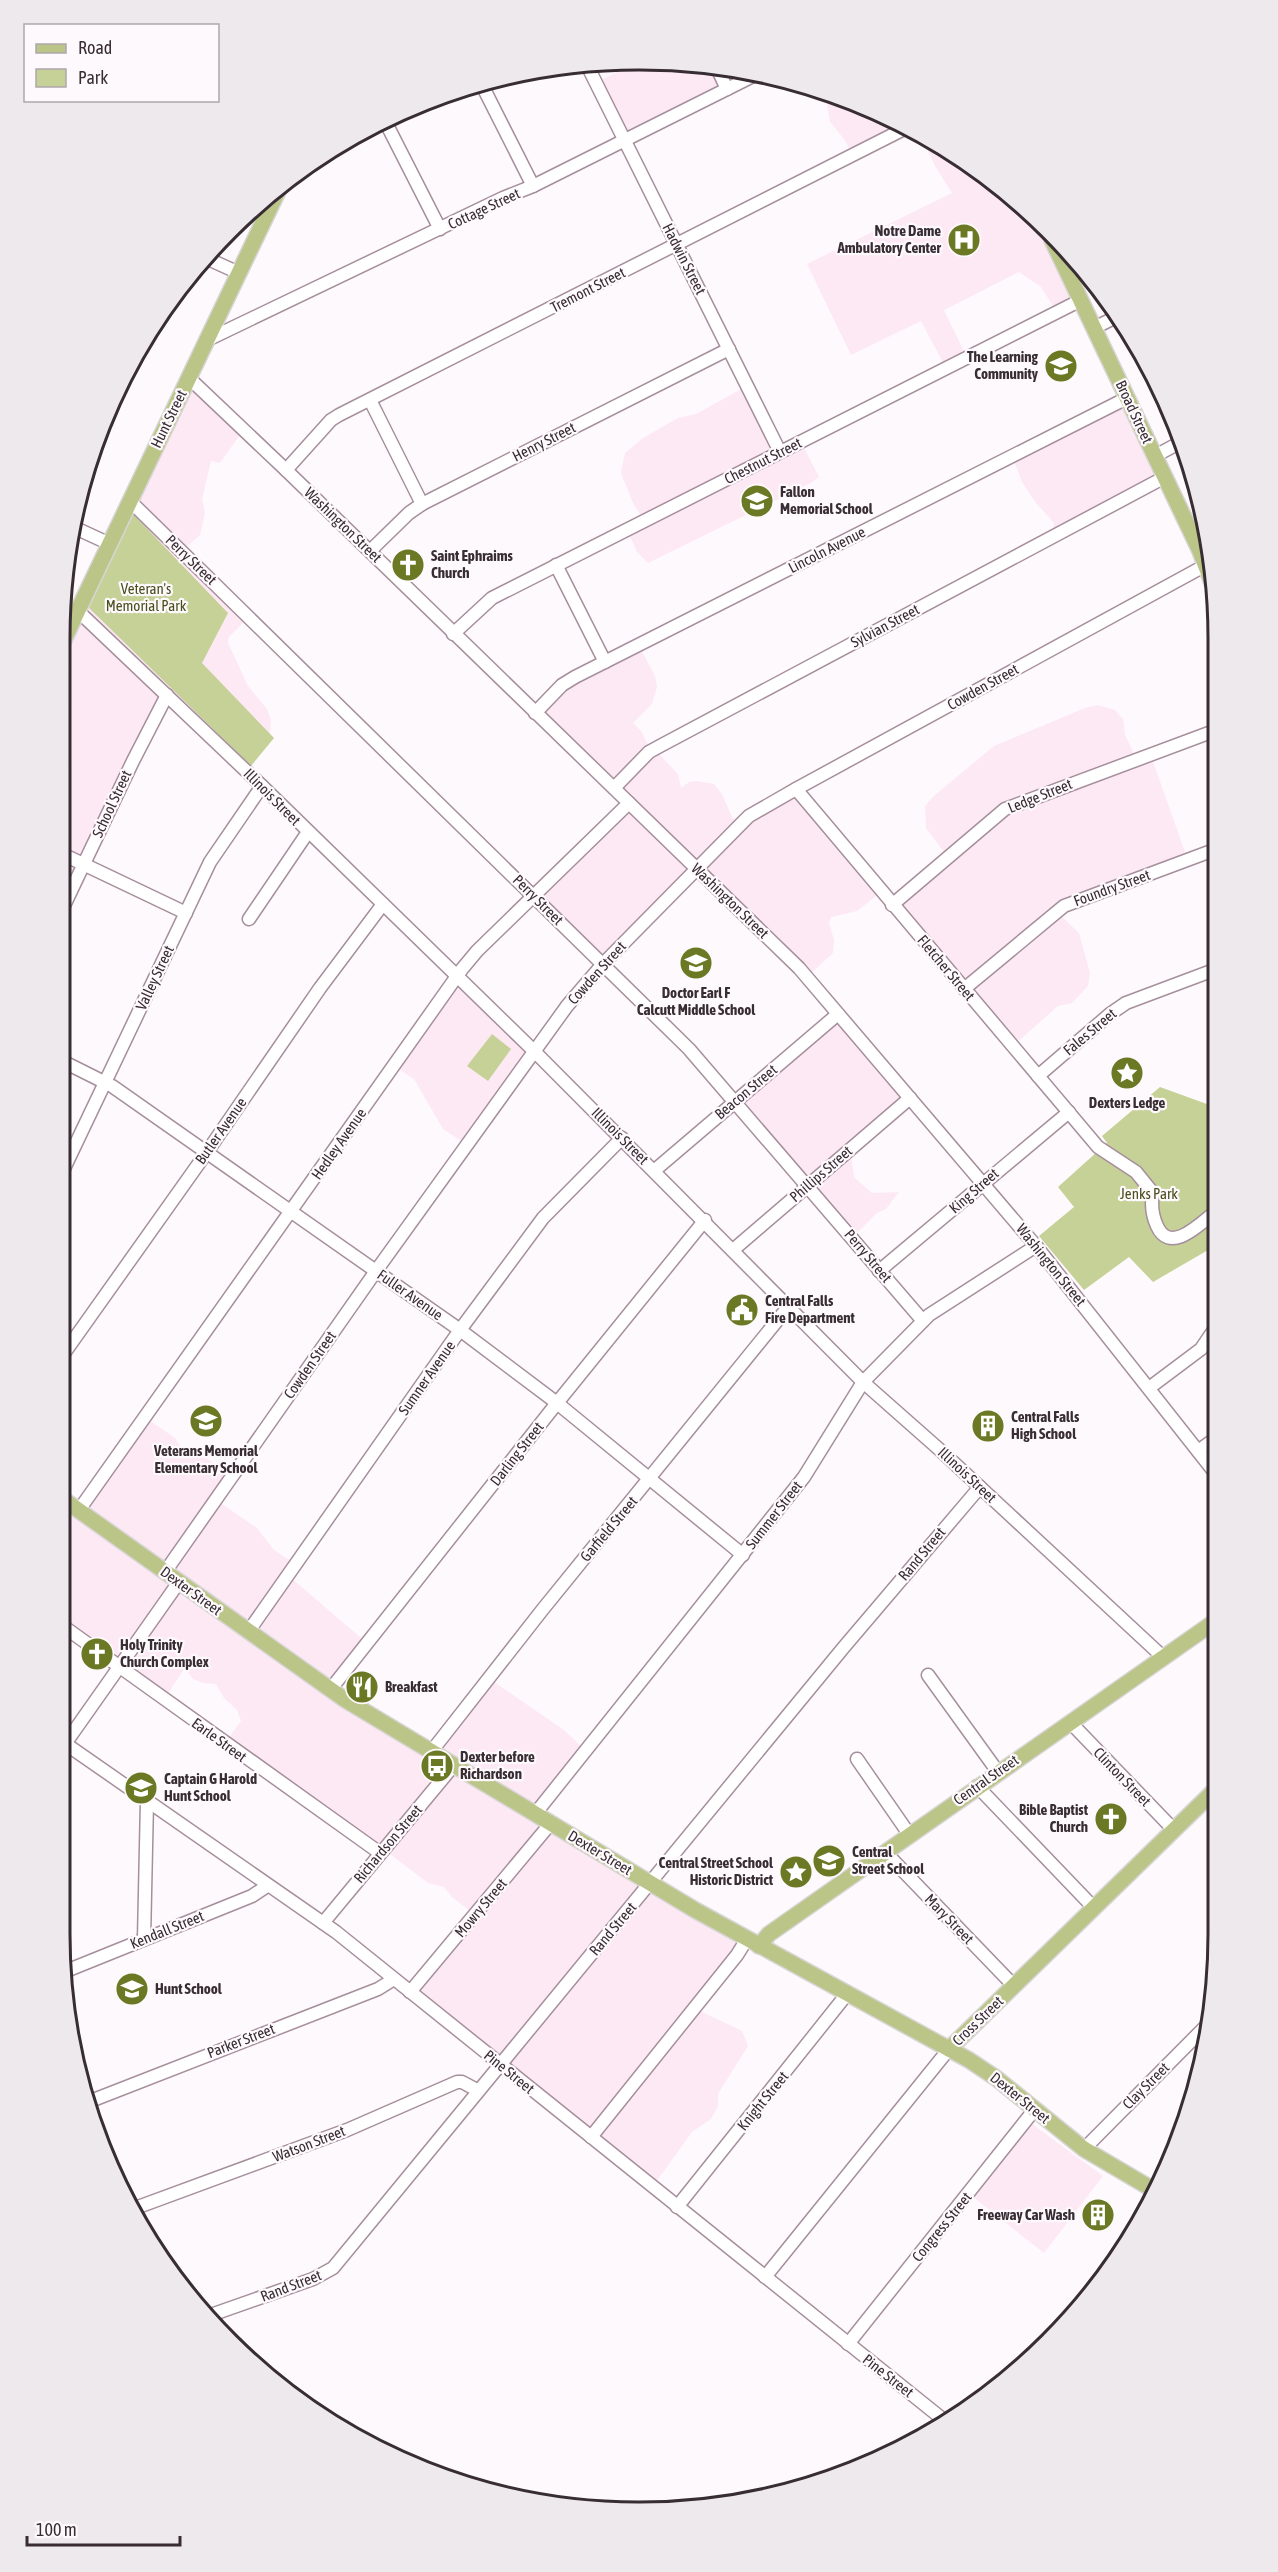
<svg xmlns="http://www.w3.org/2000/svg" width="1278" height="2572" font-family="'Asap Condensed',sans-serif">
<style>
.built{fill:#fde9f4}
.green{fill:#c5d197}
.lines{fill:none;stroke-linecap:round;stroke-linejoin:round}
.minor-casing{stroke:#a68f9c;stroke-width:15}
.major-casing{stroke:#d7d5d6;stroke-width:18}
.minor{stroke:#fff;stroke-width:12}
.major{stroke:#bcc588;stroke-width:15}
.labels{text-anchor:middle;stroke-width:4.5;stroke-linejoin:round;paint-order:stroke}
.street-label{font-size:15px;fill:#372d33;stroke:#fef9fc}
.poi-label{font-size:15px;font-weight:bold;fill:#372d33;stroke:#fef9fc;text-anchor:start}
.park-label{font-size:15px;fill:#474f1d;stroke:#fef9fc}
.rim{fill:none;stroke:#372d33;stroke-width:3}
</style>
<rect width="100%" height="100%" fill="#fef9fc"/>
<g class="built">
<polygon points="642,60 718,68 730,93 728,96 628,145 597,82"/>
<polygon points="804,87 861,104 908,132 855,159 844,139 830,122 827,104 815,100"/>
<polygon points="923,140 992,180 1052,240 1081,303 1058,314 1041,287 1019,272 944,310 968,360 947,370 921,321 851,355 807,264 952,193 935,166"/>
<polygon points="192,385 242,432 220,463 211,461 202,499 205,513 200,535 182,551 247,619 229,637 228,643 248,686 267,709 271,720 270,735 239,765 167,700 60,916 60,652"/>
<polygon points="745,387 780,453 803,446 819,477 809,484 648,563 637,552 628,532 644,521 633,503 621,473 625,453 643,438 678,418 696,414"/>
<polygon points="1129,404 1165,479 1051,542 1054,523 1036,503 1022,482 1014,461 1018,457"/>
<polygon points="640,648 655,676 657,687 652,704 633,723 641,731 652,752 658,753 678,774 681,788 689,782 697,781 714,784 722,794 732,817 741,827 794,795 880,893 857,911 831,917 829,923 834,940 833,953 807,977 699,870 608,961 536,901 630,806 538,715 558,692"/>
<polygon points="1098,705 1115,710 1123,719 1125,735 1138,762 1152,759 1189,863 1076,906 1060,915 1079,933 1090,973 1088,986 1072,1003 1058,1006 1014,1045 903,917 899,900 947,856 926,828 925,806 934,796 994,746 1085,708"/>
<polygon points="455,982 534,1056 466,1144 443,1129 414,1079 397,1068"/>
<polygon points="840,1018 911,1101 851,1154 854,1177 872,1193 899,1192 886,1209 877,1213 853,1237 737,1105"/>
<polygon points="149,1420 175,1438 187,1457 206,1458 234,1477 219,1502 257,1528 274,1550 297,1565 290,1577 368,1644 334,1689 433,1756 494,1682 564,1730 587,1752 537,1816 747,1944 698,2010 742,2031 748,2046 718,2094 718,2106 711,2119 692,2132 651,2189 413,1997 475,1915 452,1897 444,1887 428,1883 386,1851 224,1744 241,1721 237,1710 224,1698 216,1684 203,1683 193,1679 185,1668 164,1699 60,1628 60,1503 76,1514"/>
<polygon points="1032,2124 1103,2176 1044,2253 973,2197"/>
</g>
<g class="green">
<polygon points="133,514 228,613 202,663 274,738 251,766 88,607"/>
<polygon points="492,1034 511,1049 488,1081 467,1066"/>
<polygon points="1160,1087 1215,1107 1215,1246 1153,1282 1129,1257 1084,1290 1039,1236 1074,1207 1058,1187 1107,1143 1102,1136"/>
</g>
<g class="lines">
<defs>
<g id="minor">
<polyline points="587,65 780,452"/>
<polyline points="717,68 727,89"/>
<polyline points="482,85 533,186"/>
<polyline points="385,121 440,229"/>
<polyline points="206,258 239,273"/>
<polyline points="1094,328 1116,317"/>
<polyline points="207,340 503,198 533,186 759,73"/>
<polyline points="189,378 286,470 799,968 1036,1246 1216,1474"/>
<polyline points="370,400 422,504"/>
<polyline points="1155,456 1181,442"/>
<polyline points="286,470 331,420 339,415 904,129"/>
<polyline points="130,501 689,1049 923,1321"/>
<polyline points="71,526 110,544"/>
<polyline points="370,551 409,513 422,504 729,349"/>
<polyline points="556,565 605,662"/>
<polyline points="78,611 262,786 534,1051 863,1382 940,1450 1164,1658"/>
<polyline points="453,634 492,598 1081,300"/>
<polyline points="535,713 562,685 575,677 1127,398"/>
<polyline points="614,788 649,752 660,746 1165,477"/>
<path d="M796,789L1098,1147L1136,1172L1153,1193C1151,1204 1152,1215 1157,1226C1170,1255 1200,1224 1215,1212"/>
<polyline points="60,853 186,913"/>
<polyline points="892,905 1005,809 1214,731"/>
<polyline points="60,914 133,761 167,695"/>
<polyline points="249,919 308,832"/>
<polyline points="964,989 1064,906 1214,850"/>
<polyline points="60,1060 112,1086 460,1330 557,1403 743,1555"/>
<polyline points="1038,1076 1110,1014 1126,1003 1214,970"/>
<polyline points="655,1170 838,1014"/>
<polyline points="60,1177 210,862 262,786"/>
<polyline points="733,1250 910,1098"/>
<polyline points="879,1271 1069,1112"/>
<polyline points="60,1359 207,1152 320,988 383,904"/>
<polyline points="1149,1388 1201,1349 1216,1327"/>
<polyline points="1198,1451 1216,1438"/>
<polyline points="79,1510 462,969 477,951 629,803"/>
<polyline points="165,1572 376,1271 567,1006 603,964 741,824 749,816 796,789 1206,565"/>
<polyline points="60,1624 380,1853"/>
<polyline points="248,1632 460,1330 543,1218 622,1138"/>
<polyline points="928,1675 998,1772"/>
<polyline points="330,1690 557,1403 705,1220"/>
<polyline points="1070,1722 1174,1830"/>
<polyline points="60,1740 336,1932 945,2421"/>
<polyline points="60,1751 179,1582"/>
<polyline points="431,1752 543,1609 789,1306"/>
<polyline points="857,1759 909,1834"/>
<polyline points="977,1786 1094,1908"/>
<polyline points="535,1814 804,1477 863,1382 929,1315 1036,1246"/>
<polyline points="885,1852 1014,1986"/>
<polyline points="323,1923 454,1765"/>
<polyline points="144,1939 147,1801"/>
<polyline points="66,1971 252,1896 267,1886"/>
<polyline points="410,1992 551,1823"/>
<polyline points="88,2102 378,1989 394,1979"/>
<polyline points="591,2137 737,1955 747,1939"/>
<polyline points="1084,2149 1209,2023"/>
<polyline points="138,2207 347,2130 457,2082 462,2082 477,2090"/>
<polyline points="677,2207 847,1994"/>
<polyline points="765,2277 949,2049"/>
<polyline points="208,2316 313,2279 333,2268 844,1647 980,1487"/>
<polyline points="848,2344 1035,2109"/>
</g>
<g id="major">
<polyline points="1052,240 1200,551 1213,585"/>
<polyline points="60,648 279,189"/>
<polyline points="60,1497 344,1699 695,1910 969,2060 996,2078 1084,2149 1152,2189"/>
<polyline points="759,1946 769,1934 1217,1620"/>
<polyline points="949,2049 1217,1788"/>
</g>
</defs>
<use href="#minor" class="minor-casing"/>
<use href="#major" class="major-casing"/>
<use href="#minor" class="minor"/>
<use href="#major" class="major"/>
</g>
<defs>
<symbol id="hospital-disc" viewBox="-11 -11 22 22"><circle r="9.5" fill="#6b7824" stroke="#fef9fc"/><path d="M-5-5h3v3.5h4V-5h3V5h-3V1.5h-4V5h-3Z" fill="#fff"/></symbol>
<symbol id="school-disc" viewBox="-11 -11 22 22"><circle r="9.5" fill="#6b7824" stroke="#fef9fc"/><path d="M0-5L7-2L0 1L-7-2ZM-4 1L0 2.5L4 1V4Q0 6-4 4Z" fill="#fff"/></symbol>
<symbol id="church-disc" viewBox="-11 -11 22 22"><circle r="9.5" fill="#6b7824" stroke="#fef9fc"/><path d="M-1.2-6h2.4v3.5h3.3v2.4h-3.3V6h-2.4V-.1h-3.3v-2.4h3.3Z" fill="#fff"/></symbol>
<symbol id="sight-disc" viewBox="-11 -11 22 22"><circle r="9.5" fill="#6b7824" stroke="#fef9fc"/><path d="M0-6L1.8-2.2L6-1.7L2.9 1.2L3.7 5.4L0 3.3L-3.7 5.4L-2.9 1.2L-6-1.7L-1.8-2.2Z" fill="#fff"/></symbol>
<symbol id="civic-disc" viewBox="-11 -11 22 22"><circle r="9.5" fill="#6b7824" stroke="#fef9fc"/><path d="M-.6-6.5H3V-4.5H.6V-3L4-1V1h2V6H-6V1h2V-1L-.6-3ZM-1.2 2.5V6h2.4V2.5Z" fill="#fff"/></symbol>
<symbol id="building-disc" viewBox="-11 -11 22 22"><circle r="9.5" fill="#6b7824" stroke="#fef9fc"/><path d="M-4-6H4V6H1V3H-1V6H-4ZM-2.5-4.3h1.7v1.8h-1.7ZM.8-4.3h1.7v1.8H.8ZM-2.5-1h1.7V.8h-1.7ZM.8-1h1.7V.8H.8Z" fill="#fff"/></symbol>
<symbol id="restaurant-disc" viewBox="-11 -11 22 22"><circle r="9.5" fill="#6b7824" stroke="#fef9fc"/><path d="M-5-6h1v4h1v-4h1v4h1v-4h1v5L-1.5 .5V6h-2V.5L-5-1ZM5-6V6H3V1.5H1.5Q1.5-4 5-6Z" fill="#fff"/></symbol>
<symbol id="bus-disc" viewBox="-11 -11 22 22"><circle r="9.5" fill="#6b7824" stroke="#fef9fc"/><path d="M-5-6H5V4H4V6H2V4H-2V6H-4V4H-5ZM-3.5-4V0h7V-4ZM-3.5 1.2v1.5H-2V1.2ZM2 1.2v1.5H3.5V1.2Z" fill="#fff"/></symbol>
</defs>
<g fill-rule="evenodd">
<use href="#hospital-disc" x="945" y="221" width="38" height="38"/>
<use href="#school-disc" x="1042" y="347" width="38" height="38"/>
<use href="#school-disc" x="738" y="482" width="38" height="38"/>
<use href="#church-disc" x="389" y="546" width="38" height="38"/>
<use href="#school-disc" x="677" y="944" width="38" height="38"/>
<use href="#sight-disc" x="1108" y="1054" width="38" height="38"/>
<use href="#civic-disc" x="723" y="1291" width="38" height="38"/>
<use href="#school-disc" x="187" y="1402" width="38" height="38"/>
<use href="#building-disc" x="969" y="1407" width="38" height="38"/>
<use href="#church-disc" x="78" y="1635" width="38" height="38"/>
<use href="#restaurant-disc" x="343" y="1668" width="38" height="38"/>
<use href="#bus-disc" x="418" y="1747" width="38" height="38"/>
<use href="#school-disc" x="122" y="1769" width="38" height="38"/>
<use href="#church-disc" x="1092" y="1800" width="38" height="38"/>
<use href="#school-disc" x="810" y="1842" width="38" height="38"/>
<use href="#sight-disc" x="777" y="1853" width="38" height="38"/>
<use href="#school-disc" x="113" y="1970" width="38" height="38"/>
<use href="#building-disc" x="1079" y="2196" width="38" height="38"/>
</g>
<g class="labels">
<g class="street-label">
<text transform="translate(484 209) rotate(-25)" y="5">Cottage Street</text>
<text transform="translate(684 259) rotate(63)" y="5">Hadwin Street</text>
<text transform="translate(588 290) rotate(-27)" y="5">Tremont Street</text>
<text transform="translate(1134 412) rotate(65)" y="5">Broad Street</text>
<text transform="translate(169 419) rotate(-64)" y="5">Hunt Street</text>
<text transform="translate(544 442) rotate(-27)" y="5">Henry Street</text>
<text transform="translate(763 461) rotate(-27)" y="5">Chestnut Street</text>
<text transform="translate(343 525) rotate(44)" y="5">Washington Street</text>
<text transform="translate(827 550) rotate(-27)" y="5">Lincoln Avenue</text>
<text transform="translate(191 560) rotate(44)" y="5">Perry Street</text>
<text transform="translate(885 626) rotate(-28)" y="5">Sylvian Street</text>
<text transform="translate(983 687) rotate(-29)" y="5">Cowden Street</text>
<text transform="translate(1040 796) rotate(-22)" y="5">Ledge Street</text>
<text transform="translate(272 797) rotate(45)" y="5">Illinois Street</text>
<text transform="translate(112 804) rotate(-65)" y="5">School Street</text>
<text transform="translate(1112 888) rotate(-20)" y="5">Foundry Street</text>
<text transform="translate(538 900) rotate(45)" y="5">Perry Street</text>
<text transform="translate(730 901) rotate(44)" y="5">Washington Street</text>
<text transform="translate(946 968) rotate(50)" y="5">Fletcher Street</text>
<text transform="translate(597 973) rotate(-48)" y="5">Cowden Street</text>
<text transform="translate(155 978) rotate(-65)" y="5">Valley Street</text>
<text transform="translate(1090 1032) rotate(-40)" y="5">Fales Street</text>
<text transform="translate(746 1092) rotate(-40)" y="5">Beacon Street</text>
<text transform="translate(221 1131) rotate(-55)" y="5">Butler Avenue</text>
<text transform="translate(620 1136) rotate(45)" y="5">Illinois Street</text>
<text transform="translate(339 1144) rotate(-55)" y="5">Hedley Avenue</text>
<text transform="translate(821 1174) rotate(-41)" y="5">Phillips Street</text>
<text transform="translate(974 1191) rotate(-41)" y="5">King Street</text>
<text transform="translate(868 1256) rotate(50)" y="5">Perry Street</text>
<text transform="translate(1051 1265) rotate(51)" y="5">Washington Street</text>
<text transform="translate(410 1295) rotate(35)" y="5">Fuller Avenue</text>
<text transform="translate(310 1365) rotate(-55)" y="5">Cowden Street</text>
<text transform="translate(427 1378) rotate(-55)" y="5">Sumner Avenue</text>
<text transform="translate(517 1454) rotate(-52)" y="5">Darling Street</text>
<text transform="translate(967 1475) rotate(43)" y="5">Illinois Street</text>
<text transform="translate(774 1515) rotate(-52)" y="5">Summer Street</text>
<text transform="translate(609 1529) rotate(-50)" y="5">Garfield Street</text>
<text transform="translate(922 1554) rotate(-50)" y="5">Rand Street</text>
<text transform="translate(191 1591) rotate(36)" y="5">Dexter Street</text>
<text transform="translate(219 1740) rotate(36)" y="5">Earle Street</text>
<text transform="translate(1122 1777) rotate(46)" y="5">Clinton Street</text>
<text transform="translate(986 1780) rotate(-35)" y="5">Central Street</text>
<text transform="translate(388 1844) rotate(-50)" y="5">Richardson Street</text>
<text transform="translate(600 1853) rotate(31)" y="5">Dexter Street</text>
<text transform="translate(481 1908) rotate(-50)" y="5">Mowry Street</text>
<text transform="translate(949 1919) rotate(46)" y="5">Mary Street</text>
<text transform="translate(613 1929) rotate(-50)" y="5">Rand Street</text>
<text transform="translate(167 1930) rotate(-22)" y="5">Kendall Street</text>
<text transform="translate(978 2021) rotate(-44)" y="5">Cross Street</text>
<text transform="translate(241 2041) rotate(-21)" y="5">Parker Street</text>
<text transform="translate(509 2072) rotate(39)" y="5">Pine Street</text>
<text transform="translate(1146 2086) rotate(-45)" y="5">Clay Street</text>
<text transform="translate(1020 2098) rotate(39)" y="5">Dexter Street</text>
<text transform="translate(763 2101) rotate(-51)" y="5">Knight Street</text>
<text transform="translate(309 2144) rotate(-21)" y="5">Watson Street</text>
<text transform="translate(942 2227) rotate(-51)" y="5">Congress Street</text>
<text transform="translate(291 2286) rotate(-21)" y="5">Rand Street</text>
<text transform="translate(888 2376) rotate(38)" y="5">Pine Street</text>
</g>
<g class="poi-label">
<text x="941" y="236" text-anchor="end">Notre Dame<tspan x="941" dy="17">Ambulatory Center</tspan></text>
<text x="1038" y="362" text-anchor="end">The Learning<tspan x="1038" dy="17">Community</tspan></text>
<text x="780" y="497">Fallon<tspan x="780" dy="17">Memorial School</tspan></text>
<text x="431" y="561">Saint Ephraims<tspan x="431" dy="17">Church</tspan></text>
<text x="696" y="998" text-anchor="middle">Doctor Earl F<tspan x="696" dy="17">Calcutt Middle School</tspan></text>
<text x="1127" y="1108" text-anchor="middle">Dexters Ledge</text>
<text x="765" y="1306">Central Falls<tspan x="765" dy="17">Fire Department</tspan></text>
<text x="1011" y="1422">Central Falls<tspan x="1011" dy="17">High School</tspan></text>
<text x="206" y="1456" text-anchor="middle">Veterans Memorial<tspan x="206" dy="17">Elementary School</tspan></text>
<text x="120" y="1650">Holy Trinity<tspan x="120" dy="17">Church Complex</tspan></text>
<text x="385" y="1692">Breakfast</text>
<text x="460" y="1762">Dexter before<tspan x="460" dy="17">Richardson</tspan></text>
<text x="164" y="1784">Captain G Harold<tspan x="164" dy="17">Hunt School</tspan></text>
<text x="1088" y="1815" text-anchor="end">Bible Baptist<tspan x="1088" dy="17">Church</tspan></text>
<text x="852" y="1857">Central<tspan x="852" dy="17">Street School</tspan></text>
<text x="773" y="1868" text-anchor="end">Central Street School<tspan x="773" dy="17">Historic District</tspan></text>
<text x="155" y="1994">Hunt School</text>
<text x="1075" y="2220" text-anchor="end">Freeway Car Wash</text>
</g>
<g class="park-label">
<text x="146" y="594">Veteran's<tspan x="146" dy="17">Memorial Park</tspan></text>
<text x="1149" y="1199">Jenks Park</text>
</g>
</g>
<path d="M0 0H1278V2572H0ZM638 70H640A568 568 0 0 1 1208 638V1934A568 568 0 0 1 640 2502H638A568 568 0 0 1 70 1934V638A568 568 0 0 1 638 70Z" fill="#eee9ec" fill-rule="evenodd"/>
<path class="rim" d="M638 70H640A568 568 0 0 1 1208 638V1934A568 568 0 0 1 640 2502H638A568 568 0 0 1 70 1934V638A568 568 0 0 1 638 70Z"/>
<rect x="24" y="24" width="195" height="78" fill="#fef9fc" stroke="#aea7ac" stroke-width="1.5"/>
<rect x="36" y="44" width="30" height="9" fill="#bcc588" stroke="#aea7ac" stroke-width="1.5"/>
<text x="78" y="54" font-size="18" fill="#372d33">Road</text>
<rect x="36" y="69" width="30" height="18" fill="#c5d197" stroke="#aea7ac" stroke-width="1.5"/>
<text x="78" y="84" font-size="18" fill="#372d33">Park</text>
<path d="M27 2536v9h153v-9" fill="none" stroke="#372d33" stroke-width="3"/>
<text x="36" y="2536" font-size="18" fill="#372d33" stroke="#fef9fc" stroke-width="4.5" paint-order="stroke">100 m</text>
</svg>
